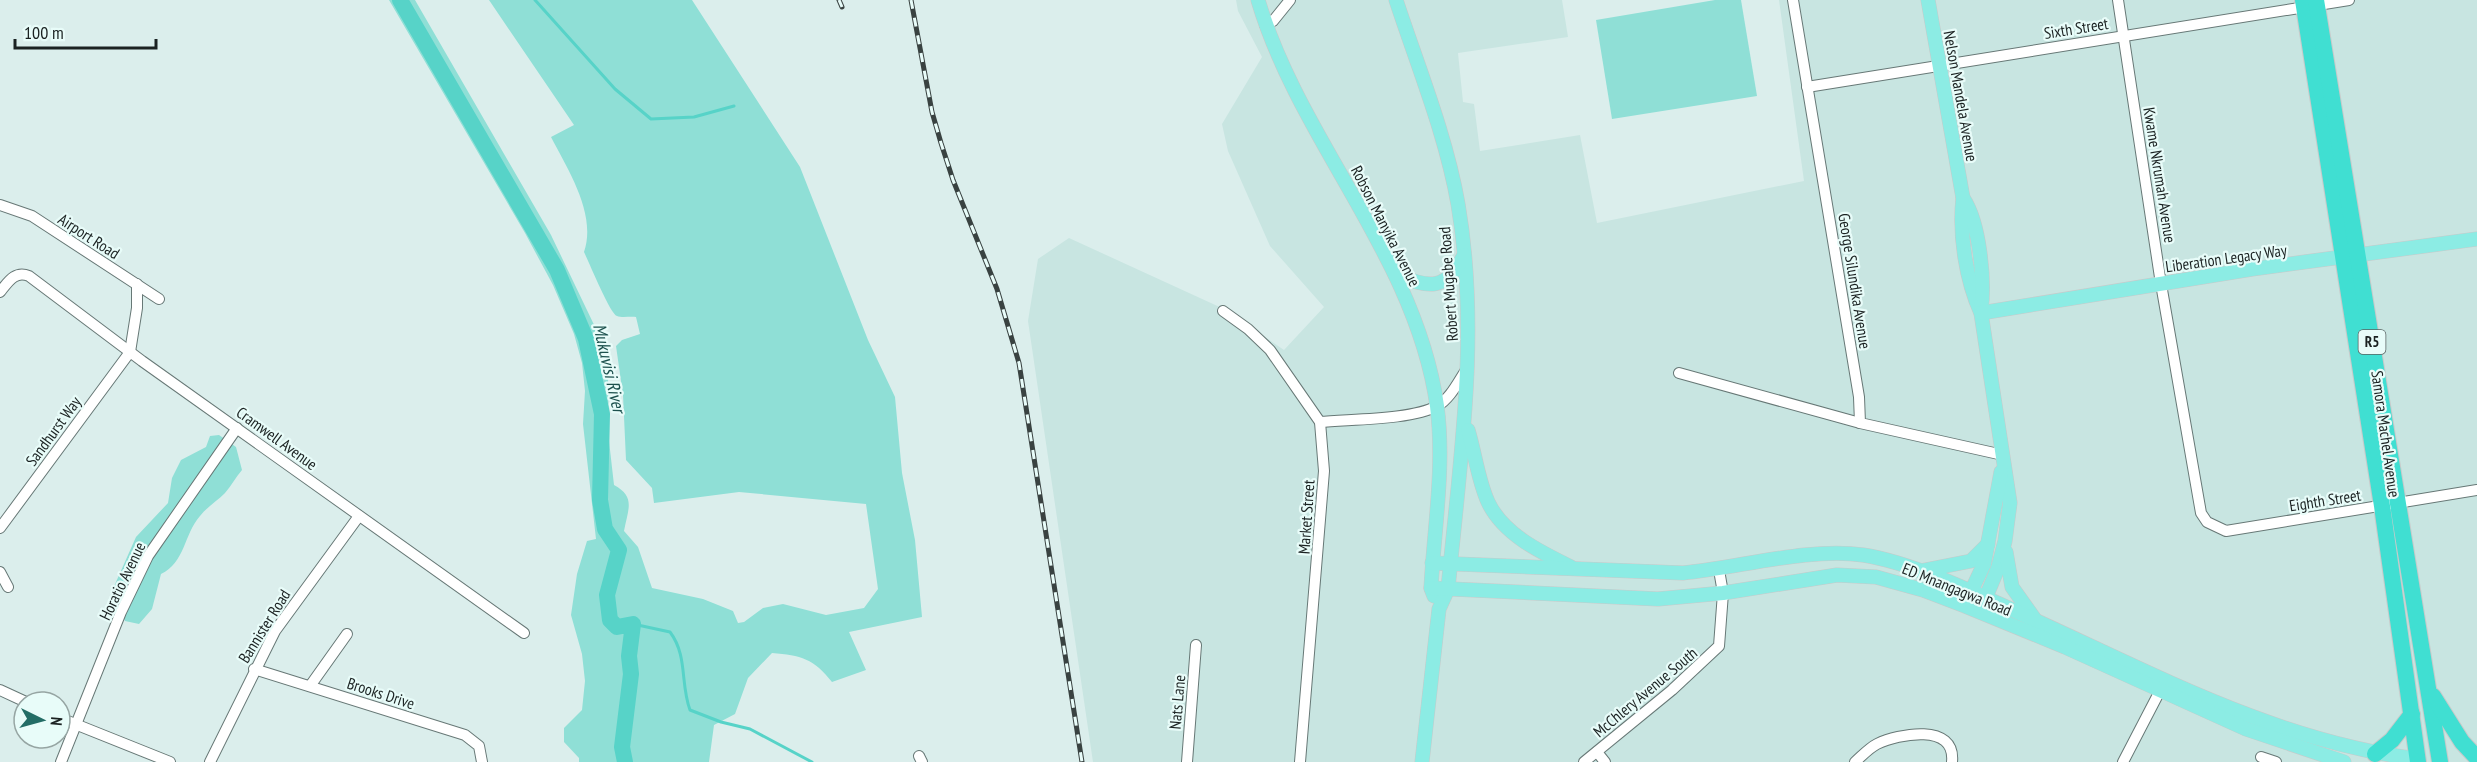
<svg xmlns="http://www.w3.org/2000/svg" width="2477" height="762" font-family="'PT Sans Narrow',sans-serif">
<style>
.built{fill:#c8e5e1}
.green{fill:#8fdfd6}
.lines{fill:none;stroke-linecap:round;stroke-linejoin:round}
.stream{stroke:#57d3c8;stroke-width:3}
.river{stroke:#57d3c8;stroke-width:16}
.minor-casing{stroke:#677876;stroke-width:12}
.major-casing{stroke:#c8caca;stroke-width:15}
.highway-casing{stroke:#c8caca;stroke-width:18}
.minor{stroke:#fff;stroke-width:10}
.major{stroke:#8cece4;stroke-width:14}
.highway{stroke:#40dfd2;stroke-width:16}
.rail-casing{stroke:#394241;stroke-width:5}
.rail{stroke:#e8fcf9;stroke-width:3;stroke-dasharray:9;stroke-linecap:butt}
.labels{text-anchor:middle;stroke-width:4.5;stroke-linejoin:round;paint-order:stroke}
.shield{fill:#e8fcf9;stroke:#586362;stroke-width:1.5}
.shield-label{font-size:15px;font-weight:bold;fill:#1b2222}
.street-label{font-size:16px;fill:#1b2222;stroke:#e8fcf9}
.water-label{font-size:18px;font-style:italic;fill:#1c514d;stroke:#e8fcf9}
</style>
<rect width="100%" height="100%" fill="#dbeeec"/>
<polygon class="built" points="1236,0 1562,0 1568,37 1458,53 1463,102 1474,104 1480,151 1580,135 1597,223 1804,181 1779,0 2477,0 2477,762 1093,762 1028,321 1038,259 1069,238 1224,309 1284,350 1324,307 1270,246 1228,151 1222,124 1262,57 1238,11"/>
<g class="green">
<path d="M389,0H415L551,235L597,331L608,379L609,441L614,485C636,497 628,509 624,531L638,547L652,588L703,599L733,611L738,623L744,622L763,608L783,604L826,615L864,608L878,589L866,504L739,492L654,503L652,488L626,460L623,395L616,346L622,340L640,334L636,317C631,316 622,318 617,316C610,314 589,262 584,252C597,214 568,170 551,137L574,125L489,0H692L800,167L868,340L895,397L902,473L915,540L922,617L849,632L866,670L832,682C814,659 801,655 772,653L748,678L735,714L714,725L709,762H579V758L564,742V728L582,710L585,681L582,654L571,615L577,574L587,541L596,539L583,424L585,391L582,363L574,334L553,285L525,233Z"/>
<polygon points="1715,0 1741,0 1757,96 1612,119 1596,20"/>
<path d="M219,435L236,447L242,470C236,477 231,486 225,493C217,501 207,507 200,516C184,534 185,563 161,574L152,609L139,624L125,621L112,591L136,537L168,503L172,478L181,460L206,447L210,436Z"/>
</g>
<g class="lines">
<g class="stream">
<polyline points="535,0 615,89 651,119 694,117 734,106"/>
<path d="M633,624L670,632C688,656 680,683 690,710L721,722L750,729L812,762"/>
</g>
<polyline class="river" points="400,0 557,270 586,339 602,414 600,500 605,529 619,550 607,595 610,620 617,627 633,624 629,656 631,674 622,747 625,762"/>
<defs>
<g id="minor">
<polyline points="1793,0 1859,397 1860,423 2003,455"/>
<polyline points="2118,0 2161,284 2201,513 2207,522 2226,531 2477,490"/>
<polyline points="1265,25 1273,21 1290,0"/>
<polyline points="1807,87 2349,0"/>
<polyline points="0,205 32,216 159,299"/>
<path d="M0,292C8,282 15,270 29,276L142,361L524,633"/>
<polyline points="1223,311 1248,329 1270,350 1320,422 1324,471 1300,762"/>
<polyline points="1679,373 1860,423"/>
<path d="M1320,422C1350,419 1412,420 1437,406C1450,399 1458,382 1466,370"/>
<polyline points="0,528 130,352 137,308 137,284"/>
<polyline points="0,572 8,587"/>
<polyline points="254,669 465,735 479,746 482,762"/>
<polyline points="310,686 347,634"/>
<polyline points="0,690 26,702"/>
<polyline points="60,718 170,762"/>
<polyline points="1597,752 1605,762"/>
<polyline points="919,756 922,762"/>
<polyline points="2261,757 2276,762"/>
<polyline points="61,762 121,612 148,556 237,428"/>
<polyline points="210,762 275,631 359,516"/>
<polyline points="1187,762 1196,645"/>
<polyline points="1584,762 1672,690 1719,646 1723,593 1719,570"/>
<path d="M1855,762C1862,756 1869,748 1877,744C1898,734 1956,722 1952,762"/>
<polyline points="2123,762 2163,685"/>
</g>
<g id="major">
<path d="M1258,0C1300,142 1416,256 1437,406C1445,466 1434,529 1431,588L1434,596"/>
<path d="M1396,0C1418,67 1446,135 1458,204C1480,333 1460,460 1448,589L1439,609L1422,762"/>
<path d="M1928,0L1963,198C1959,235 1966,280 1981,313L2010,503L2005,541L1998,568L1983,604"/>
<path d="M1963,198C1980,223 1985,281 1981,311"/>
<path d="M1395,274C1429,288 1446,292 1464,255"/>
<polyline points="1981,313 2252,269 2477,239"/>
<path d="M1468,430C1475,453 1478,480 1488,502C1503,534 1540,552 1571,567"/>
<polyline points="2006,552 2012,587 2034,618"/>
<path d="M1432,563L1683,573C1738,568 1809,547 1863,555C1915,563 1979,595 2028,617C2154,674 2278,742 2418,759"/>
<polyline points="1920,571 1971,561 1988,544"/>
<polyline points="1431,588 1658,599 1723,593 1837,575 1876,577 1923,590 1965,606 2065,647 2246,729 2344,762"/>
<polyline points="1967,600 1984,564 2001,472"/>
</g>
<g id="highway">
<polyline points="2303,0 2382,506 2418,762"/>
<polyline points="2316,0 2440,762"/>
<polyline points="2433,696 2462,742 2477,758"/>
<polyline points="2375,754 2392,740 2412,714"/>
</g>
</defs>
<use href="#minor" class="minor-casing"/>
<use href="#major" class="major-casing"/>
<use href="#highway" class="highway-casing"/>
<use href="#minor" class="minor"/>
<use href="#major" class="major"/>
<use href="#highway" class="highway"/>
<defs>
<g id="rail">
<polyline points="839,0 842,7"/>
<polyline points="911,0 932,112 941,143 953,180 997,289 1019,363 1082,762"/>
</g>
</defs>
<use href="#rail" class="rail-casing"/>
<use href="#rail" class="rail"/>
</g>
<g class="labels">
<rect class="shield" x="2358.5" y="330" width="27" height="24" rx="4.5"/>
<g class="shield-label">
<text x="2372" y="347">R5</text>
</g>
<g class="street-label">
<text transform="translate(2076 28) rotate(-9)" y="6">Sixth Street</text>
<text transform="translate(1961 96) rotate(80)" y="6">Nelson Mandela Avenue</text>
<text transform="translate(2160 175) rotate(81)" y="6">Kwame Nkrumah Avenue</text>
<text transform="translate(1386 226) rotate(63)" y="6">Robson Manyika Avenue</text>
<text transform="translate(89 236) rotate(33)" y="6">Airport Road</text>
<text transform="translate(2226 258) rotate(-8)" y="6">Liberation Legacy Way</text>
<text transform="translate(1855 281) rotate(81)" y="6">George Silundika Avenue</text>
<text transform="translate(1448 284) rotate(-94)" y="6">Robert Mugabe Road</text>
<text transform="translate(53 431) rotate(-54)" y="6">Sandhurst Way</text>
<text transform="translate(2386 434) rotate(82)" y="6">Samora Machel Avenue</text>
<text transform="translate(277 438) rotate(36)" y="6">Cramwell Avenue</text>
<text transform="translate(2325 500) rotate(-9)" y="6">Eighth Street</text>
<text transform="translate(1306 517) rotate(-86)" y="6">Market Street</text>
<text transform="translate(122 581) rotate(-64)" y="6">Horatio Avenue</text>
<text transform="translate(1957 589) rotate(22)" y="6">ED Mnangagwa Road</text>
<text transform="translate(264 626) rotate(-58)" y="6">Bannister Road</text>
<text transform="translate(1645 692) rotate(-40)" y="6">McChlery Avenue South</text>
<text transform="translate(381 693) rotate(18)" y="6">Brooks Drive</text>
<text transform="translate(1177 702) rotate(-85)" y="6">Nats Lane</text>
</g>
<g class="water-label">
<text transform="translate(609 368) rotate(77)" y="6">Mukuvisi River</text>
</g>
</g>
<g transform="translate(42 720) rotate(95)"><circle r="28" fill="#e8fcf9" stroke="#96a5a3" stroke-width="1.5"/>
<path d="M0-4.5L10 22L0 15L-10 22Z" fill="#236d66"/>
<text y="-9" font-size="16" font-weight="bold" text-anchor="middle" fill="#1b2222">N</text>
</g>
<path d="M15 39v9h141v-9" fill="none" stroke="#1b2222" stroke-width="3"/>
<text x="24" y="39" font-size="18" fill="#1b2222" stroke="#e8fcf9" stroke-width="4.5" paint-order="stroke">100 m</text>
</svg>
